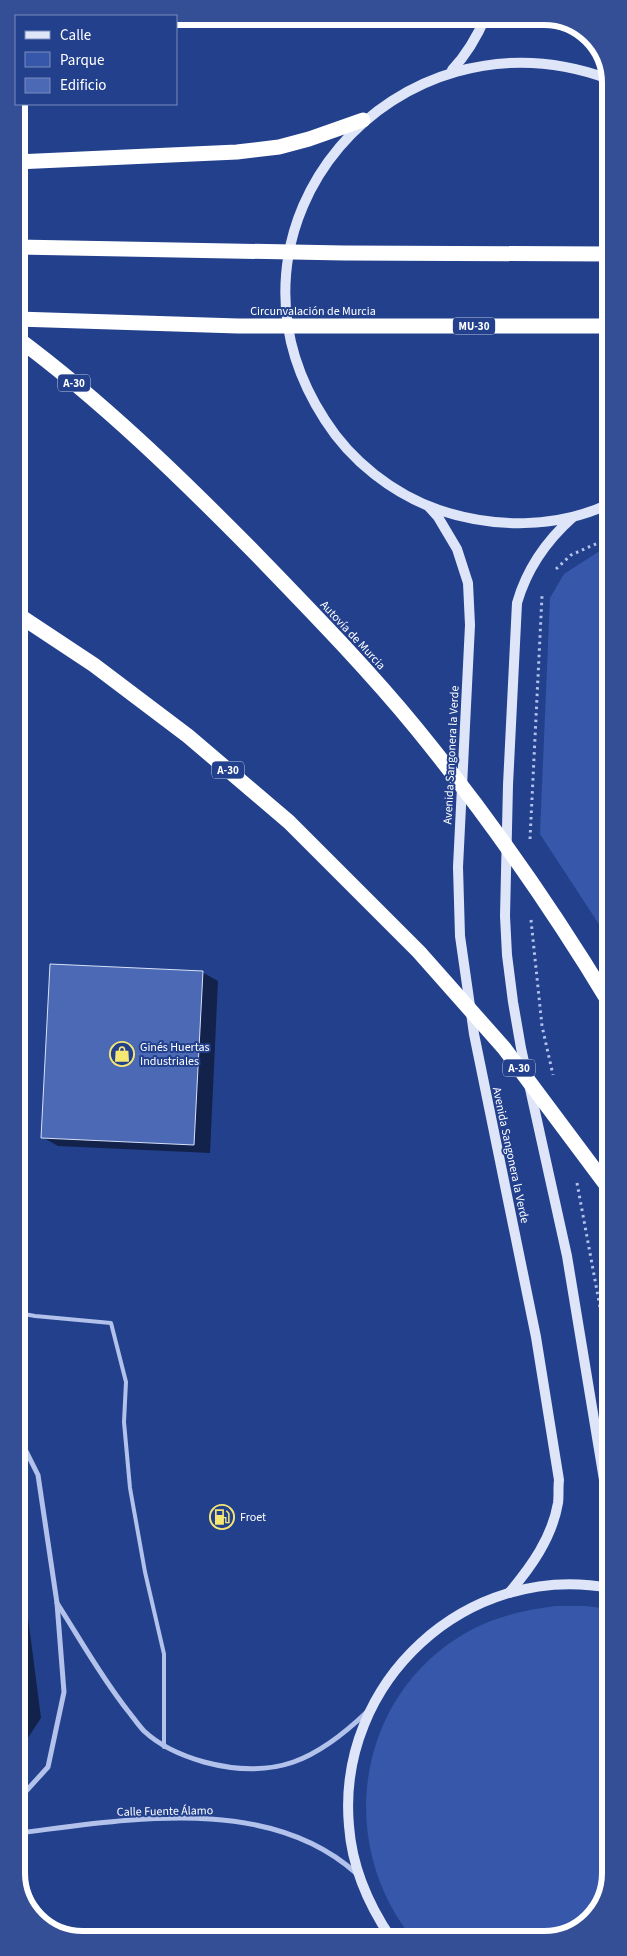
<svg xmlns="http://www.w3.org/2000/svg" width="627" height="1956" font-family="'Source Sans 3',sans-serif">
<style>
.green{fill:#3758aa}
.shadow{fill:#0007}
.building{fill:#4b69b4;stroke:#d7e1f8}
.lines{fill:none;stroke-linecap:round;stroke-linejoin:round}
.path{stroke:#b2c2eb;stroke-width:3;stroke-dasharray:2.5 4;stroke-linecap:butt}
.lane{stroke:#b2c2eb;stroke-width:4}
.street{stroke:#b2c2eb;stroke-width:5}
.secondary{stroke:#dee5f9;stroke-width:10}
.highway{stroke:#fff;stroke-width:15}
.labels{text-anchor:middle;stroke-width:4;stroke-linejoin:round;paint-order:stroke}
.shield{fill:#23408d;stroke:#bdc6dd;stroke-width:1}
.shield-label{font-size:11px;font-weight:bold;fill:#fff}
.street-label{font-size:12px;fill:#fff;stroke:#23408d}
.poi-label{font-size:12px;fill:#fff;stroke:#23408d;text-anchor:start}
.rim{fill:none;stroke:#fff;stroke-width:6}
</style>
<rect width="100%" height="100%" fill="#23408d"/>
<g class="green">
<polygon points="609,545 610,941 540,834 550,598 564,574"/>
<path d="M556,1606H586L610,1609L611,1874L597,1914L561,1938H412C334,1840 357,1693 469,1631C497,1616 525,1610 556,1606Z"/>
</g>
<g class="shadow">
<polygon points="202,972 218,981 210,1153 58,1146 42,1137"/>
<polygon points="18,1555 22,1571 41,1718 18,1753"/>
</g>
<g class="building">
<polygon points="50,964 203,971 194,1145 41,1138"/>
<polygon points="18,1652 26,1709 18,1720"/>
</g>
<g class="lines">
<g class="path">
<polyline points="556,569 571,555 609,538"/>
<polyline points="530,839 542,596"/>
<polyline points="531,920 542,1026 553,1075"/>
<polyline points="577,1183 610,1361"/>
</g>
<polyline class="lane" points="18,1313 35,1316 111,1323 126,1382 124,1422 130,1488 145,1572 164,1654 164,1747"/>
<g class="street">
<polyline points="18,1435 38,1475 57,1603 64,1692 48,1767 18,1800"/>
<path d="M57,1603C80,1639 101,1677 128,1711C133,1717 138,1725 144,1731C161,1747 183,1756 204,1762C275,1781 317,1760 368,1711"/>
<path d="M18,1833C126,1820 268,1793 357,1874"/>
</g>
<g class="secondary">
<polyline points="596,45 609,71"/>
<path d="M452,70C467,54 477,37 486,16"/>
<path d="M609,79C395,0 199,226 325,420C351,461 393,494 439,510C493,528 556,529 609,504"/>
<path d="M429,507L438,517L457,549L468,583L470,625L458,867L460,936L474,1034L536,1337L559,1480C558,1487 559,1496 558,1503C552,1538 531,1567 509,1593"/>
<path d="M573,517C546,541 527,568 517,603L508,785L505,916L507,955L513,1002L521,1048L567,1256L610,1516"/>
<path d="M391,1938C368,1904 352,1867 349,1826C336,1682 467,1561 610,1588"/>
</g>
<g class="highway">
<polyline points="16,162 237,152 279,147 309,139 363,120"/>
<polyline points="17,247 344,253 609,254"/>
<polyline points="17,319 238,326 609,326"/>
<path d="M17,338C103,402 179,476 254,552C309,609 365,666 416,728C487,815 552,908 610,1004"/>
<polyline points="17,614 94,665 188,736 289,822 419,952 504,1048 610,1190"/>
</g>
</g>
<defs>
<symbol id="shop-ring" viewBox="-11 -11 22 22"><circle r="9.5" fill="#23408d" stroke="#f6e775" stroke-width="1.5"/><path d="M-5-2.5h2.3a2.7 3.5 0 0 1 5.4 0H5L5.5 6h-11ZM-1.5-2.5h3a1.5 2.3 0 0 0-3 0Z" fill="#f6e775"/></symbol>
<symbol id="fuel-ring" viewBox="-11 -11 22 22"><circle r="9.5" fill="#23408d" stroke="#f6e775" stroke-width="1.5"/><path d="M-5.5-6h7V0h2V4h1.3V-2.5L3-4.5l.8-.8L6-3V5H2.5V1h-1V6h-7ZM-4.2-4.7v3.2H.2V-4.7Z" fill="#f6e775"/></symbol>
</defs>
<g fill-rule="evenodd">
<use href="#shop-ring" x="108" y="1040" width="28" height="28"/>
<use href="#fuel-ring" x="208" y="1503" width="28" height="28"/>
</g>
<g class="labels">
<g class="shield">
<rect x="453" y="317.5" width="42" height="17" rx="4"/>
<rect x="58" y="374.5" width="32" height="17" rx="4"/>
<rect x="212" y="761.5" width="32" height="17" rx="4"/>
<rect x="503" y="1059.5" width="32" height="17" rx="4"/>
</g>
<g class="shield-label">
<text x="474" y="330">MU-30</text>
<text x="74" y="387">A-30</text>
<text x="228" y="774">A-30</text>
<text x="519" y="1072">A-30</text>
</g>
<g class="street-label">
<text x="313" y="315">Circunvalación de Murcia</text>
<text transform="translate(353 635) rotate(47)" y="4">Autovía de Murcia</text>
<text transform="translate(451 755) rotate(-87)" y="4">Avenida Sangonera la Verde</text>
<text transform="translate(511 1155) rotate(78)" y="4">Avenida Sangonera la Verde</text>
<text transform="translate(165 1811) rotate(-1)" y="4">Calle Fuente Álamo</text>
</g>
<g class="poi-label">
<text x="140" y="1051">Ginés Huertas<tspan x="140" dy="14">Industriales</tspan></text>
<text x="240" y="1521">Froet</text>
</g>
</g>
<path d="M0 0H627V1956H0ZM83 25H544A58 58 0 0 1 602 83V1873A58 58 0 0 1 544 1931H83A58 58 0 0 1 25 1873V83A58 58 0 0 1 83 25Z" fill="#354f96" fill-rule="evenodd"/>
<path class="rim" d="M83 25H544A58 58 0 0 1 602 83V1873A58 58 0 0 1 544 1931H83A58 58 0 0 1 25 1873V83A58 58 0 0 1 83 25Z"/>
<rect x="15" y="15" width="162" height="90" fill="#23408d" stroke="#7b8cbb"/>
<rect x="25" y="31" width="25" height="8" fill="#dee5f9" stroke="#7b8cbb"/>
<text x="60" y="40" font-size="15" fill="#ffffff">Calle</text>
<rect x="25" y="52" width="25" height="15" fill="#3758aa" stroke="#7b8cbb"/>
<text x="60" y="65" font-size="15" fill="#ffffff">Parque</text>
<rect x="25" y="78" width="25" height="15" fill="#4b69b4" stroke="#7b8cbb"/>
<text x="60" y="90" font-size="15" fill="#ffffff">Edificio</text>
</svg>
